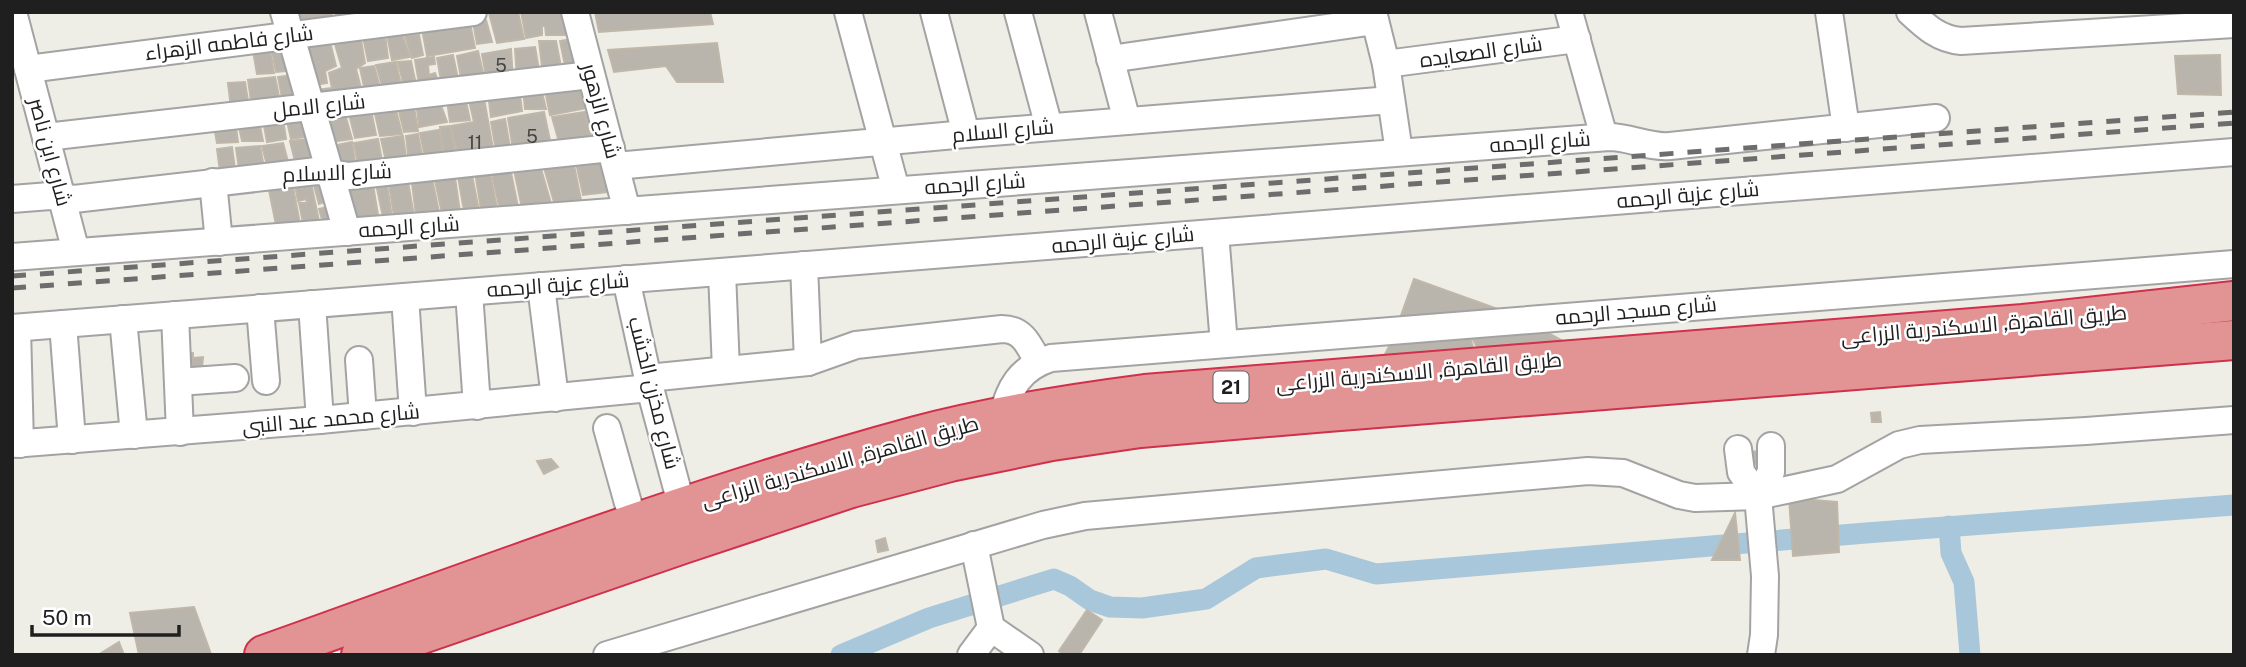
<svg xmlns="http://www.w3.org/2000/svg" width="2246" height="667" font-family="'Public Sans',Cairo,sans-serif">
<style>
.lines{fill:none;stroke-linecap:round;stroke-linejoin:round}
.canal{stroke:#a9c7da;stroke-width:21}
.building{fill:#b9b4ac;stroke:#c0b7a9;stroke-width:2}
.minor-casing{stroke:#a3a3a3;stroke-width:30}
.highway-casing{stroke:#d0304b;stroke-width:42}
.minor{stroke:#fff;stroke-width:26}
.highway{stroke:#e29394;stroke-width:38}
.rail{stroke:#6d6d6d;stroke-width:5;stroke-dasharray:14 14;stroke-linecap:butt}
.labels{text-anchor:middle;stroke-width:5;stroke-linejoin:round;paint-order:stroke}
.number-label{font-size:18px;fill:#464442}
.shield{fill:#fff;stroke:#626262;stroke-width:2}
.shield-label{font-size:19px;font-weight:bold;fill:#1f1f1f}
.street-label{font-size:21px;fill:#1f1f1f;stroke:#fff}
</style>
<rect width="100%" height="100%" fill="#efeee6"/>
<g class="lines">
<g class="canal">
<polyline points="1949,526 1951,553 1964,582 1970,655"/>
<polyline points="841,655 929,618 1054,579 1070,586 1090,600 1110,607 1142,608 1206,599 1256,568 1326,559 1376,574 1866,533 2234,505"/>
</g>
</g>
<g class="building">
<polygon points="296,12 331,12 334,24 301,30"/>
<polygon points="335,12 363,12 366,22 339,25"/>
<polygon points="518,12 524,39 497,43 489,13"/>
<polygon points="521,12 563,12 570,35 546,35 545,26 542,26 542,35 526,38"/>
<polygon points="595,12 710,12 713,24 599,32"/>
<polygon points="486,20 492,42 477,44 473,22"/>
<polygon points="470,23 475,48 427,56 422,29"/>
<polygon points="402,34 410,57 392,60 387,35"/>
<polygon points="385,35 388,58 368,61 363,37"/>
<polygon points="419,35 423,55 412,58 405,36"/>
<polygon points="329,38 336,66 325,71 327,83 314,85 303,40"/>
<polygon points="573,39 581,72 567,75 560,41"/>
<polygon points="361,40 365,63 356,69 363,96 318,102 315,90 332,88 329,73 342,68 334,41"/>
<polygon points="539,41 556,41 562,72 543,75"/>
<polygon points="717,43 723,82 677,82 666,66 614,72 608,50"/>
<polygon points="535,47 540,76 517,79 515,49"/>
<polygon points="292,49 296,70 276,72 272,51"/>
<polygon points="511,49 513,80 487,83 482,54"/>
<polygon points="270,50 274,73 257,74 253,51"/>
<polygon points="478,51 485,81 462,83 457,56"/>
<polygon points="453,55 459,84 442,86 437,58"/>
<polygon points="2220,55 2221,95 2178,94 2175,56"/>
<polygon points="434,57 435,64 428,65 429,75 435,73 440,86 420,89 415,60"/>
<polygon points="411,61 417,89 405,91 398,62"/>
<polygon points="396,62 402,90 385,95 376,65"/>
<polygon points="374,66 382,94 366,96 360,68"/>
<polygon points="298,74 305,103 283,103 278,77"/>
<polygon points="275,77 281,106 252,108 248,80"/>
<polygon points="580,80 587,108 550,115 544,85"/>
<polygon points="245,82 249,107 231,108 228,83"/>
<polygon points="519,87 522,111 491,117 488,93"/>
<polygon points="541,88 546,109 525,109 523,89"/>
<polygon points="483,93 494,154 460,159 450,126 474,122 468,96"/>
<polygon points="438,97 447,122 419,127 416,100"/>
<polygon points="465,97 470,120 450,122 447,100"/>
<polygon points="413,101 418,131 404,132 397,103"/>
<polygon points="394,102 402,134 380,136 373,105"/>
<polygon points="308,110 315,135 291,139 285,112"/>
<polygon points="371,110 376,135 355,138 349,114"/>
<polygon points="544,112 552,150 514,155 508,118"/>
<polygon points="585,112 592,143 561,149 552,117"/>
<polygon points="282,113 286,139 267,142 262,115"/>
<polygon points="345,114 352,139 330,142 327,117"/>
<polygon points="258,116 263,141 242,141 237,118"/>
<polygon points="235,119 238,142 217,143 213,121"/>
<polygon points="505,119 511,153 497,156 491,122"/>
<polygon points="450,126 457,158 445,159 440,127"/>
<polygon points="439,130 443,154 425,158 420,133"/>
<polygon points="418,134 423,161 409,163 406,136"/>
<polygon points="403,136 407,164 387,166 381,139"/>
<polygon points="314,138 322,168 297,169 290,141"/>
<polygon points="378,139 383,167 359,170 354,143"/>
<polygon points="352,142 356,168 338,171 332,146"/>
<polygon points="283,143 290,169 269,173 262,146"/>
<polygon points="260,146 265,173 240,176 236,148"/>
<polygon points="232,147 236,176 220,171 217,149"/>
<polygon points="600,153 609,192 583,195 575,158"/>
<polygon points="572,155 581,200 554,202 542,161"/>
<polygon points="539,162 552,207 522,208 513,165"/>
<polygon points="510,168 518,207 499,206 491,170"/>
<polygon points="489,169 497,208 481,210 475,172"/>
<polygon points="471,170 479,211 464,211 457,171"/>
<polygon points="454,171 460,212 442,213 433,172"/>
<polygon points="431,174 439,212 416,215 411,175"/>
<polygon points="407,176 414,216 394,216 388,178"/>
<polygon points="328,179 341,221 323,223 319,209 327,207 327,201 319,204 313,182"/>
<polygon points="372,179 378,215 351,219 344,184"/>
<polygon points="375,179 386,179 392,217 383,217"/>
<polygon points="311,183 319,221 303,223 299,203 307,203 306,199 298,201 295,185"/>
<polygon points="293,187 300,224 277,230 269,190"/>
<polygon points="1414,279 1498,309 1493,322 1398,324"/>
<polygon points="1537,327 1583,352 1483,358 1468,331"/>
<polygon points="1468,331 1476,357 1381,362 1395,335"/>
<polygon points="193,353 193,358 203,357 202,368 181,368 181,354"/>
<polygon points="1880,412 1881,422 1872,422 1871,413"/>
<polygon points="1762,451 1762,464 1744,466 1744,452"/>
<polygon points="551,459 558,467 544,474 537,461"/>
<polygon points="1789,498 1837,502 1839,552 1793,556"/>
<polygon points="1735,513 1740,560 1712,560"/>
<polygon points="885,538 888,550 878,552 876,541"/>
<polygon points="194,607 211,654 139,655 130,613"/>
<polygon points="1087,610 1102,620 1079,655 1064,655 1059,651"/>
<polygon points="119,642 124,655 98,655"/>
</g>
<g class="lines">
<defs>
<g id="minor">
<polyline points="13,12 76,252"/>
<polyline points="284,12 347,232"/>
<polyline points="575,12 627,211"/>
<polyline points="848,12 896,190"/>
<polyline points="934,12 966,134"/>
<polyline points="1018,12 1049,127"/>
<polyline points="1098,12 1127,121"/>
<polyline points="1373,12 1386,64 1399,152"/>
<polyline points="1569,12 1604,137"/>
<polyline points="1829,12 1846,128"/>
<path d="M1910,12C1926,27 1939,39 1961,41L2234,24"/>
<polyline points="1110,59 1375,21"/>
<polyline points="1386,64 1577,39"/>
<polyline points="28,69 473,12"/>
<polyline points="46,137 591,75"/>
<polyline points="616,166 966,134 1391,100"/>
<polyline points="213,182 219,242"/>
<polyline points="12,199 50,196 74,199 317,171 349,176 611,148"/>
<polyline points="1215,233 1224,344"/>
<path d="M12,257L1609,137C1630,137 1649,148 1670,146L1936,118"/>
<polyline points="804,265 808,362"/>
<polyline points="722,272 726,370"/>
<polyline points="626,279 650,388 682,507"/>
<polyline points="541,286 555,398"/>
<polyline points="469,292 477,406"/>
<polyline points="405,297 413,412"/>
<polyline points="312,304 320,420"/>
<polyline points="260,308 266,381"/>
<polyline points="175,315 180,432"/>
<polyline points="123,319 134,435"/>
<polyline points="63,324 72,440"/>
<polyline points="12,328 2234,152"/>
<polyline points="17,328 20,444"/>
<polyline points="359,360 363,416"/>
<path d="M648,378L808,362L856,345L1002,329C1023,329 1029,345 1038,362"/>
<polyline points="178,382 235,378"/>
<path d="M1002,417C1009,388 1020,368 1051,358L2234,264"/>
<polyline points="607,428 628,503"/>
<polyline points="12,444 320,420 650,388"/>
<polyline points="1738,449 1741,472 1758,496 1765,576 1764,635 1761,655"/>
<polyline points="1758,496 1771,472 1771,446"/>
<polyline points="991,628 1030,655"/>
<polyline points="607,655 1043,525 1085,516 1588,471 1623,473 1679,495 1695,498 1758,496 1837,479 1899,445 1920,440 2086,431 2234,420"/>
<polyline points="971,655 991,628 974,545"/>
</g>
<g id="highway">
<path d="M264,655C480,578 695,496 916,436C991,416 1068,404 1145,394L2023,324L2234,301"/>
<polyline points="361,655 683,544 851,488 950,462 1052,441 1140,428 1327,412 2234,340"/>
</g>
</defs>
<use href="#minor" class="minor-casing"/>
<use href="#highway" class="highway-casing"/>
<use href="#minor" class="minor"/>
<use href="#highway" class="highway"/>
<g class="rail">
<polyline points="12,276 2234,112"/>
<polyline points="12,288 2234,123"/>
</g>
</g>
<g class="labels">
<g class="number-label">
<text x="501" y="72">5</text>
<text x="532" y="143">5</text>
<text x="475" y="149">11</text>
</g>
<rect class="shield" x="1213.5" y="371.5" width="35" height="31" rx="5"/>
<g class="shield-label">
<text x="1231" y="394">21</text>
</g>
<g class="street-label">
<text transform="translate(229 43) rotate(-7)" y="7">شارع فاطمه الزهراء</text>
<text transform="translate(1481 52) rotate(-8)" y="7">شارع الصعايده</text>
<text transform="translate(319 106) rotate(-6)" y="7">شارع الامل</text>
<text transform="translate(601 111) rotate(75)" y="7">شارع الزهور</text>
<text transform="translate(1003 131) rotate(-5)" y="7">شارع السلام</text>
<text transform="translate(1540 142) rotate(-4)" y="7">شارع الرحمه</text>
<text transform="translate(50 152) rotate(75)" y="7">شارع ابن ناصر</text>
<text transform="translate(337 173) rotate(-2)" y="7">شارع الاسلام</text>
<text transform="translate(975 184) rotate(-4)" y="7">شارع الرحمه</text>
<text transform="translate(1688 195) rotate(-5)" y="7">شارع عزبة الرحمه</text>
<text transform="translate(409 227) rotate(-4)" y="7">شارع الرحمه</text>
<text transform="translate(1123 240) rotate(-5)" y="7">شارع عزبة الرحمه</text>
<text transform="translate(558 285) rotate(-4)" y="7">شارع عزبة الرحمه</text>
<text transform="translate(1636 311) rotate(-5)" y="7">شارع مسجد الرحمه</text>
<text transform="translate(1984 325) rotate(-5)" y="7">طريق القاهرة, الاسكندرية الزراعى</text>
<text transform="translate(1419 372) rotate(-5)" y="7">طريق القاهرة, الاسكندرية الزراعى</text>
<text transform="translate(654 393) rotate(76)" y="7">شارع مخزن الخشب</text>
<text transform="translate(331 419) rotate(-5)" y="7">شارع محمد عبد النبى</text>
<text transform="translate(840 462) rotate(-16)" y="7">طريق القاهرة, الاسكندرية الزراعى</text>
</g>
</g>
<rect width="2246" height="667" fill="none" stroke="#1f1f1f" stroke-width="28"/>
<path d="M32 625v10h147v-10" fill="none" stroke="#1f1f1f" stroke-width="3.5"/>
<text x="42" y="625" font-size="21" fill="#1f1f1f" stroke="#ffffff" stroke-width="5" paint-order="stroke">50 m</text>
</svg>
